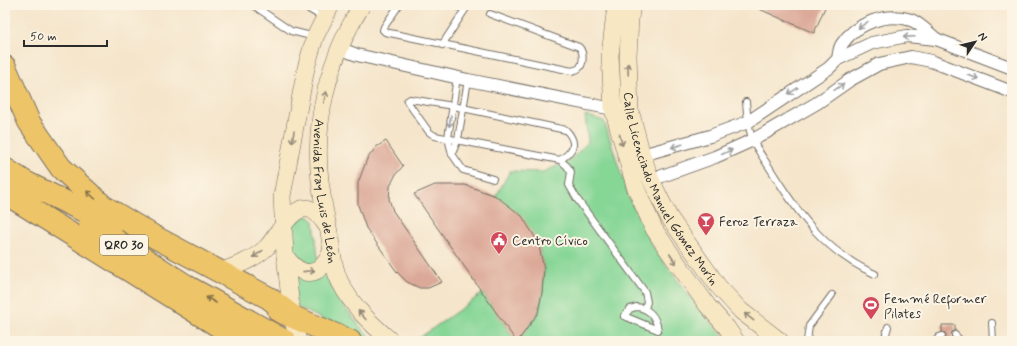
<svg xmlns="http://www.w3.org/2000/svg" width="1017" height="346" font-family="Mynerve,sans-serif">
<style>
.green{fill:#86d696;stroke:#588060}
.building{fill:#dca998}
.lines{fill:none;stroke-linecap:round;stroke-linejoin:round}
.lane-casing{stroke:#726c63;stroke-width:8}
.street-casing{stroke:#726c63;stroke-width:14}
.secondary-casing{stroke:#726c63;stroke-width:18}
.highway-casing{stroke:#726c63;stroke-width:24}
.lane{stroke:#fff;stroke-width:6}
.street{stroke:#fff;stroke-width:12}
.secondary{stroke:#f8e7c3;stroke-width:17}
.highway{stroke:#eec469;stroke-width:22}
.oneway{stroke:#a0a0a0}
.oneway2{stroke:#928977}
.oneway3{stroke:#837047}
.labels{text-anchor:middle;stroke-width:4;stroke-linejoin:round;paint-order:stroke}
.shield{fill:#fcf5e5;stroke:#6a6863;stroke-width:1}
.shield-label{font-size:12px;font-weight:bold;fill:#2b2b2b}
.street-label{font-size:13px;fill:#2b2b2b;stroke:#fcf5e5}
.poi-label{font-size:13px;fill:#2b2b2b;stroke:#fcf5e5;text-anchor:start}
</style>
<rect width="100%" height="100%" fill="#fcf5e5"/>
<filter id="ink" filterUnits="userSpaceOnUse"><feTurbulence type="fractalNoise" baseFrequency=".025" numOctaves="2"/><feDisplacementMap in="SourceGraphic" scale="8" xChannelSelector="R" yChannelSelector="G"/><feConvolveMatrix kernelMatrix="1 2 1 2 8 2 1 2 1" color-interpolation-filters="sRGB"/></filter>
<filter id="wash" filterUnits="userSpaceOnUse"><feTurbulence type="fractalNoise" baseFrequency=".012" numOctaves="4" result="noise"/><feDisplacementMap in="SourceGraphic" scale="16" xChannelSelector="R" yChannelSelector="G"/><feGaussianBlur stdDeviation="0.9" result="paint"/><feColorMatrix in="noise" values="0 0 0 0 0 0 0 0 0 0 0 0 0 0 0 0 0 1.4 0 .05"/><feComposite in="paint" operator="in"/></filter>
<g filter="url(#wash)">
<rect width="100%" height="100%" fill="#f5e5cb"/>
<g class="green">
<polygon points="585,115 604,121 629,198 653,247 684,289 727,341 518,341 538,313 542,293 544,269 538,242 496,196 510,171 543,172 569,161 588,142"/>
<polygon points="303,212 314,221 318,259 338,299 363,330 376,341 365,341 296,306 290,218"/>
<polygon points="483,293 516,341 415,341"/>
</g>
<g id="blocks">
<g class="building">
<polygon points="750,5 826,5 814,33"/>
<polygon points="386,141 403,166 396,174 390,186 389,199 393,211 442,282 428,288 420,288 407,282 397,272 366,228 358,205 358,183 367,159 376,147"/>
<polygon points="435,185 465,185 496,196 522,216 538,242 544,269 542,293 538,313 518,341 516,341 414,194"/>
<polygon points="942,325 955,325 955,331 952,332 951,334 952,338 955,341 942,341 946,337 945,333 942,332"/>
</g>
</g>
</g>
<g filter="url(#ink)">
<use href="#blocks" fill-opacity="0" stroke="#726c63" stroke-width="1"/>
<g class="lines">
<defs>
<g id="lane">
<polyline points="253,5 291,31 315,37"/>
<polyline points="302,5 324,18"/>
<path d="M399,5L384,27L383,30L385,32L572,71C574,70 576,70 578,69C584,65 584,52 579,47L490,14"/>
<polyline points="452,5 465,9"/>
<polyline points="442,45 468,5"/>
<polyline points="457,77 448,138 452,154 463,170 493,179"/>
<path d="M410,99L453,106L566,130C578,143 574,151 560,160L435,136L429,132L409,104L407,101Z"/>
<path d="M746,102C747,115 748,127 752,138C756,149 765,160 771,170C799,215 825,252 875,274"/>
<polyline points="452,154 458,139 468,80"/>
<polyline points="560,160 567,166 571,172 569,185 577,199 645,292 647,302 645,308"/>
<path d="M636,307C649,308 656,317 658,330L624,316L630,309Z"/>
<polyline points="992,323 993,341"/>
<polyline points="955,335 961,341"/>
<polyline points="807,341 809,326 832,295"/>
<polyline points="884,341 888,327"/>
<polyline points="936,341 939,337 942,336"/>
</g>
<g id="street">
<polyline points="339,48 357,55 468,80 613,109 621,110"/>
<path d="M838,59C839,54 839,48 842,44C856,23 887,12 911,20C918,22 930,34 936,39"/>
<polyline points="642,155 710,136 748,122 829,68 838,59 872,43 907,36 936,39 1012,68"/>
<polyline points="651,180 715,157 753,140 817,103 850,80 879,64 911,57 931,61 1012,92"/>
</g>
<g id="secondary">
<path id="s1" d="M362,5C329,58 313,119 320,181C322,198 325,215 329,232C332,249 332,266 340,282C353,307 370,323 391,341"/>
<polyline points="616,5 610,55 613,109 635,186 654,229 666,247 707,305 727,328 736,341"/>
<path id="s2" d="M632,5L630,18L628,56L630,110L642,155L651,180L669,217L718,286L741,311L780,341"/>
<path d="M285,255C294,270 311,281 324,264C327,261 329,256 331,252"/>
<path d="M220,272C236,266 253,260 266,248C277,238 295,196 315,212C320,216 323,221 327,226"/>
<polyline points="298,341 292,316 285,255 282,196 306,68 315,37 331,5"/>
</g>
<g id="highway">
<polyline points="5,67 29,122 61,168 103,206 153,236 269,298 292,316"/>
<polyline points="5,169 39,191"/>
<polyline points="27,183 112,225"/>
<polyline points="5,193 220,327 249,341"/>
<polyline points="90,224 190,288 285,341"/>
<polyline points="279,311 350,341"/>
</g>
</defs>
<use href="#lane" class="lane-casing"/>
<use href="#street" class="street-casing"/>
<use href="#secondary" class="secondary-casing"/>
<use href="#highway" class="highway-casing"/>
<use href="#lane" class="lane"/>
<use href="#street" class="street"/>
<use href="#secondary" class="secondary"/>
<use href="#highway" class="highway"/>
</g>
<defs><path id="oneway-shaft" d="M-6 0H5M1.5-3L5.5 0L1.5 3" fill="none" stroke-width="1.6" stroke-linecap="round" stroke-linejoin="round"/></defs>
<g class="oneway">
<use href="#oneway-shaft" transform="translate(863 25) rotate(145)"/>
<use href="#oneway-shaft" transform="translate(909 37) rotate(178)"/>
<use href="#oneway-shaft" transform="translate(973 77) rotate(21)"/>
<use href="#oneway-shaft" transform="translate(839 87) rotate(-34)"/>
<use href="#oneway-shaft" transform="translate(793 91) rotate(146)"/>
<use href="#oneway-shaft" transform="translate(450 121) rotate(99)"/>
<use href="#oneway-shaft" transform="translate(677 146) rotate(164)"/>
<use href="#oneway-shaft" transform="translate(727 152) rotate(-24)"/>
</g>
<g class="oneway2">
<use href="#oneway-shaft" transform="translate(628 69) rotate(-92)"/>
<use href="#oneway-shaft" transform="translate(325 97) rotate(-78)"/>
<use href="#oneway-shaft" transform="translate(293 137) rotate(100)"/>
<use href="#oneway-shaft" transform="translate(621 140) rotate(75)"/>
<use href="#oneway-shaft" transform="translate(258 254) rotate(144)"/>
<use href="#oneway-shaft" transform="translate(673 259) rotate(57)"/>
<use href="#oneway-shaft" transform="translate(309 271) rotate(-6)"/>
<use href="#oneway-shaft" transform="translate(362 315) rotate(-130)"/>
<use href="#oneway-shaft" transform="translate(749 317) rotate(-142)"/>
</g>
<g class="oneway3">
<use href="#oneway-shaft" transform="translate(91 195) rotate(-138)"/>
<use href="#oneway-shaft" transform="translate(211 300) rotate(-150)"/>
</g>
</g>
<defs>
<symbol id="bar-pin" viewBox="-11 -11 22 30"><path d="M0 17L-7.5 6A9.5 9.5 0 1 1 7.5 6Z" fill="#d1495b" stroke="#fcf5e5"/><path d="M-6-5H6L.8 .8V4.5H3.5V6h-7V4.5H-.8V.8Z" fill="#fff"/></symbol>
<symbol id="civic-pin" viewBox="-11 -11 22 30"><path d="M0 17L-7.5 6A9.5 9.5 0 1 1 7.5 6Z" fill="#d1495b" stroke="#fcf5e5"/><path d="M-.6-6.5H3V-4.5H.6V-3L4-1V1h2V6H-6V1h2V-1L-.6-3ZM-1.2 2.5V6h2.4V2.5Z" fill="#fff"/></symbol>
<symbol id="stadium-pin" viewBox="-11 -11 22 30"><path d="M0 17L-7.5 6A9.5 9.5 0 1 1 7.5 6Z" fill="#d1495b" stroke="#fcf5e5"/><path d="M0-5a6.5 5 0 1 0 0 10a6.5 5 0 1 0 0-10ZM-3.5-1.8h7v3.6h-7Z" fill="#fff"/></symbol>
</defs>
<g fill-rule="evenodd">
<use href="#bar-pin" x="696" y="211" width="20" height="27"/>
<use href="#civic-pin" x="489" y="230" width="20" height="27"/>
<use href="#stadium-pin" x="861" y="295" width="20" height="27"/>
</g>
<g class="labels">
<rect class="shield" x="100" y="235" width="48" height="20" rx="3"/>
<g class="shield-label">
<text x="124" y="249">QRO 30</text>
</g>
<g class="street-label">
<text dy="5" stroke="none"><textPath href="#s2" startOffset="194">Calle Licenciado Manuel Gómez Morín</textPath></text>
<text dy="5" stroke="none"><textPath href="#s1" startOffset="195">Avenida Fray Luis de León</textPath></text>
</g>
<g class="poi-label">
<text x="719" y="226">Feroz Terraza</text>
<text x="512" y="245">Centro Cívico</text>
<text x="884" y="303">Femmé Reformer<tspan x="884" dy="15">Pilates</tspan></text>
</g>
</g>
<rect width="1017" height="346" fill="none" stroke="#fcf5e5" stroke-width="20"/>
<g transform="translate(975 42) rotate(55)" stroke="#fcf5e5" stroke-width="3" paint-order="stroke">
<path d="M0-3L7 15L0 10L-7 15Z" fill="#2b2b2b"/>
<text y="-6" font-size="11" font-weight="bold" text-anchor="middle" fill="#2b2b2b">N</text>
</g>
<path d="M24 40v6h83v-6" fill="none" stroke="#2b2b2b" stroke-width="2"/>
<text x="30" y="40" font-size="12" fill="#2b2b2b" stroke="#fcf5e5" stroke-width="3" paint-order="stroke">50 m</text>
</svg>
